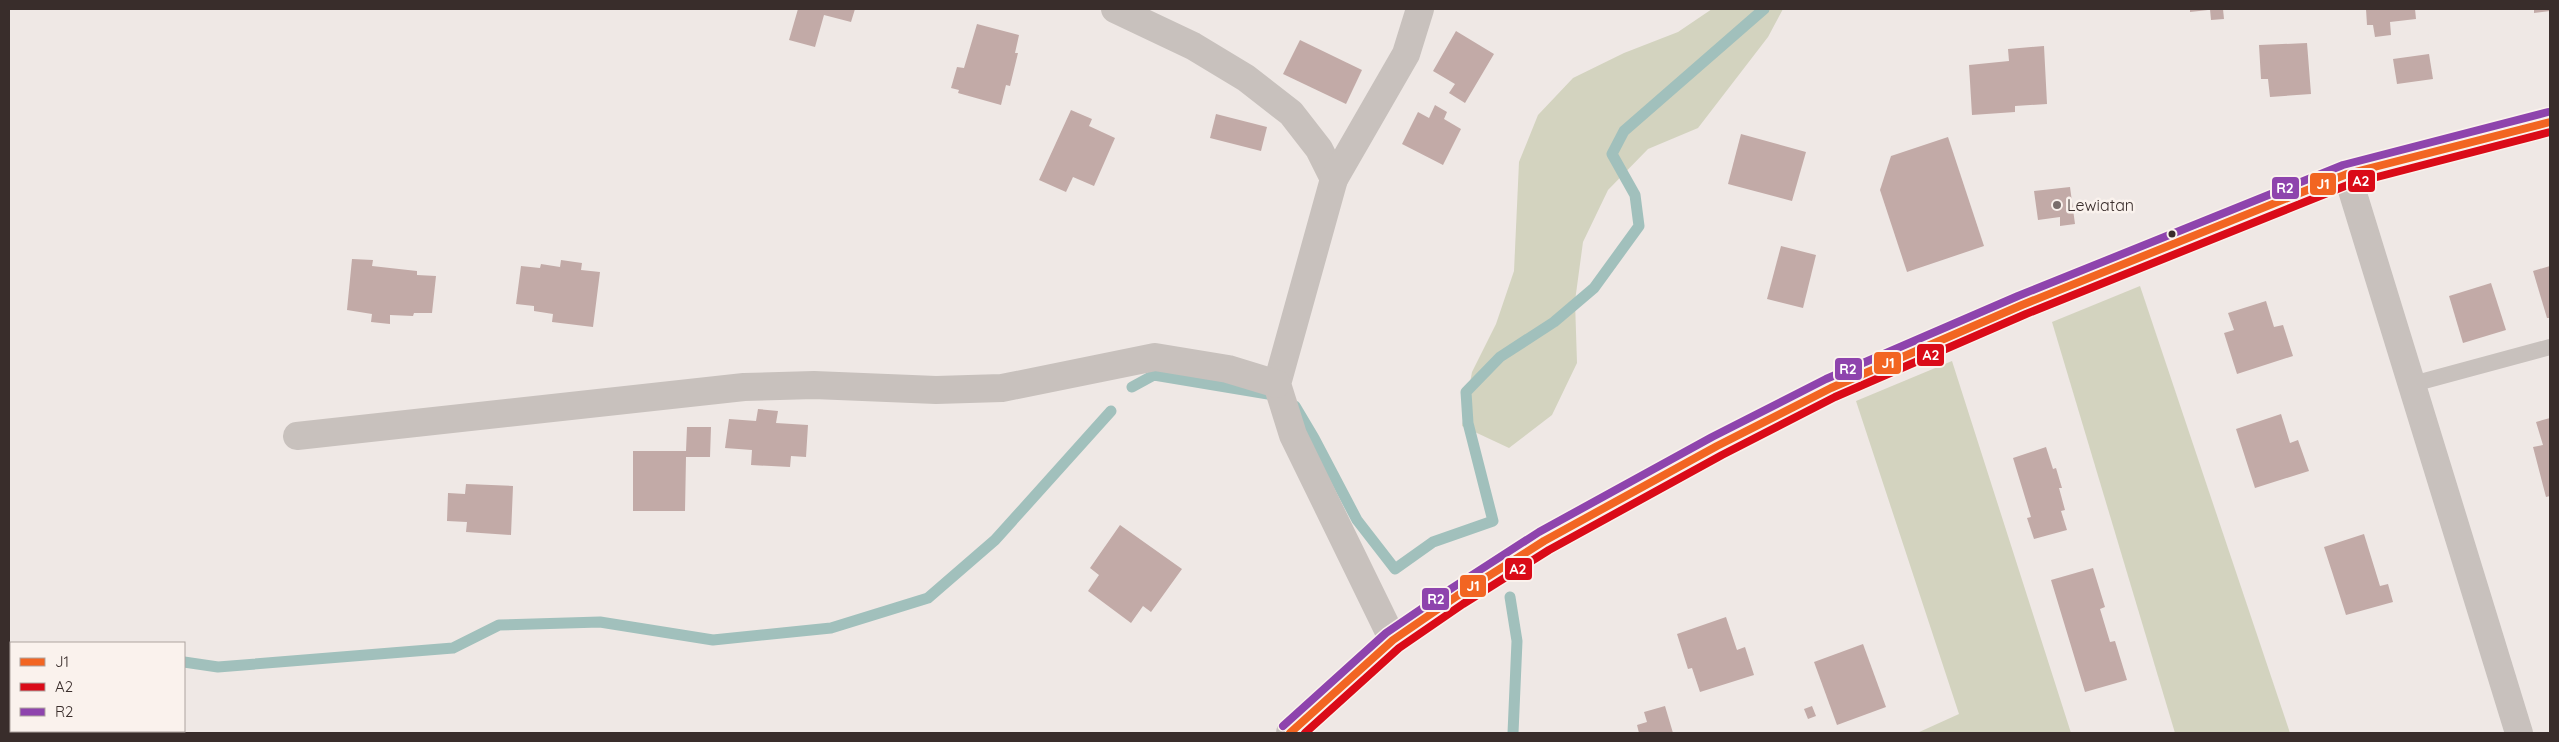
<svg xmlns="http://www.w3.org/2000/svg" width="2559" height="742" font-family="Quicksand,sans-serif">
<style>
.green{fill:#d3d3bf}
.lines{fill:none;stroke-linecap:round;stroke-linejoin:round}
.stream{stroke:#a1c0bc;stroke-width:11}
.building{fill:#c2aaa7}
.service{stroke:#c8c1bd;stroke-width:16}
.minor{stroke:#c8c1bd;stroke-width:28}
.tertiary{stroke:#c8c1bd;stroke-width:28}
.bus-1-casing{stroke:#faf2ed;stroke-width:11}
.bus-2-casing{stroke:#faf2ed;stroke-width:11}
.bus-3-casing{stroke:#faf2ed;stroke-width:11}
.bus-1{stroke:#f26522;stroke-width:8}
.bus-2{stroke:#da0b18;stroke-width:8}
.bus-3{stroke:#8e44ad;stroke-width:8}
.poi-dot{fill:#796e6c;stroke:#faf2ed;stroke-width:2}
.bus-dot{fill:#392d2b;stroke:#faf2ed;stroke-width:2}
.labels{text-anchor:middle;stroke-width:5;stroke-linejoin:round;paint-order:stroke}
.poi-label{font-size:16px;fill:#392d2b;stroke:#faf2ed;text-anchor:start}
.line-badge{stroke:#faf2ed;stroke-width:2}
.badge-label{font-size:14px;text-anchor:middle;font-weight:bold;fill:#fff}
</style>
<rect width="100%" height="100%" fill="#efe8e5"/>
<g class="green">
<polygon points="1712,9 1783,9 1768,37 1698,128 1648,149 1608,190 1583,242 1575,301 1577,363 1552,415 1509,448 1462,426 1472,372 1496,324 1514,271 1519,162 1538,115 1573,78 1624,53 1678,32"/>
<polygon points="2140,286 2290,733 2175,733 2052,322"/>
<polygon points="1952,361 2071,733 1917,733 1959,714 1856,401"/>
</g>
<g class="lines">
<g class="stream">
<polyline points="1132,387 1154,375 1268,394"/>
<polyline points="1295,406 1314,438 1357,520 1395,569 1433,542 1493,521 1468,423 1466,392 1500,357 1554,322 1594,288 1639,226 1635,195 1612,154 1624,131 1764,9"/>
<polyline points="1510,597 1517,641 1513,733"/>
<polyline points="9,662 11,662"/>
<polyline points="184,662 218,667 453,648 499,625 600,622 713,640 831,628 928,598 995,540 1111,411"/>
</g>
</g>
<g class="building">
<polygon points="798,9 855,9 851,22 824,15 815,47 789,40"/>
<polygon points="2190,9 2208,9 2208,10 2190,12"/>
<polygon points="2210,9 2223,9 2224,19 2211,20"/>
<polygon points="2366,9 2415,9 2416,19 2390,22 2391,35 2375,37 2373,25 2367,25"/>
<polygon points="2534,9 2550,9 2550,11 2534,13"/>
<polygon points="977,24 1019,35 1015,53 1018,53 1010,86 1006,85 1001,105 958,93 959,90 951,88 957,67 964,68"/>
<polygon points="1456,31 1494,54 1465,103 1449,93 1455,84 1433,71"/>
<polygon points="1300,40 1362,70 1346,104 1283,74"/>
<polygon points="2307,43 2311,94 2270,97 2268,79 2261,79 2259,45"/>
<polygon points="2044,46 2047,104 2015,106 2015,112 1972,115 1969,65 2009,61 2008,49"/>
<polygon points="2429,54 2433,79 2397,84 2393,59"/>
<polygon points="1435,105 1447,112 1444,119 1461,129 1443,165 1402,144 1418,112 1429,118"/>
<polygon points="1071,110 1092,119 1089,126 1115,138 1094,186 1073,177 1066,192 1039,180"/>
<polygon points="1216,114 1267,127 1261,151 1210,138"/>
<polygon points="1741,134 1806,152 1792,201 1728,184"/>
<polygon points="1948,137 1984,246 1907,272 1880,190 1891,156"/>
<polygon points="2070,187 2075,224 2060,226 2060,217 2038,220 2034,191"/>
<polygon points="1781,246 1816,255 1803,308 1767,299"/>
<polygon points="352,259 373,260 372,266 417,271 417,275 436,276 432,313 414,313 413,316 390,315 390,324 371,322 372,314 347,310"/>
<polygon points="561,260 582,263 581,270 600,272 593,327 552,322 553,314 534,311 534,306 516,304 521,266 540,268 541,264 560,267"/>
<polygon points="2550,266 2550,318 2547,318 2533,271"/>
<polygon points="2491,283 2506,330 2463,343 2449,296"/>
<polygon points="2266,301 2274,327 2283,325 2293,356 2237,374 2224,333 2234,330 2228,313"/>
<polygon points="758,409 778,411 776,423 808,425 806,457 791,456 790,467 751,465 752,450 725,448 729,419 756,421"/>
<polygon points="2281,414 2290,443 2298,440 2309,471 2255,488 2236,429"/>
<polygon points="2550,418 2550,496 2546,497 2533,447 2543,445 2536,422"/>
<polygon points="687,427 711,427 710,457 686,457 685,511 633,511 633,451 686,451"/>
<polygon points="2046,447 2053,469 2056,468 2062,488 2059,488 2065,510 2061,511 2067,530 2034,539 2027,518 2031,517 2013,458"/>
<polygon points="466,484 513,486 511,535 466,532 467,522 447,521 448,493 465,494"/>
<polygon points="1120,525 1182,569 1151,612 1143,606 1131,623 1088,591 1099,575 1090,568"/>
<polygon points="2364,534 2380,586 2388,584 2393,602 2346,615 2324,547"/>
<polygon points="2093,568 2105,607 2100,609 2110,642 2115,641 2127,680 2085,692 2051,580"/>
<polygon points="1726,617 1737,650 1745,647 1754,675 1700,692 1692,668 1688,669 1677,634"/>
<polygon points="1863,644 1886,707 1837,725 1814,662"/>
<polygon points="1665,706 1673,733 1639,733 1637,725 1647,722 1644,712"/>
<polygon points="1812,706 1816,716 1808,719 1804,709"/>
</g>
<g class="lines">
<polyline class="service" points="2413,384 2550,347"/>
<g class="minor">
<polyline points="1115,9 1193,46 1246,78 1291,113 1319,149 1334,179 1277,384 1293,435 1393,640"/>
<polyline points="2347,174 2519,733"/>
<polyline points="1334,179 1406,54 1420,9"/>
<polyline points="297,436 744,387 814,385 936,390 1002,388 1155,357 1228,369 1277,384"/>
</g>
<polyline class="tertiary" points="1290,733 1393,640 1457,596 1544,541 1717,446 1831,388 2022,305 2347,174 2550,122"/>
<defs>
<polyline id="bus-1" points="1290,733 1393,640 1457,596 1544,541 1717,446 1831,388 2022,305 2347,174 2550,122"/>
<polyline id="bus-2" points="1305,733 1399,648 1463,604 1549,550 1722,455 1835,397 2026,314 2350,184 2550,132"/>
<polyline id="bus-3" points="1283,726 1386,633 1452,588 1539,532 1712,437 1826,379 2018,296 2343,165 2548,112"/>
</defs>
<use href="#bus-1" class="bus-1-casing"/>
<use href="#bus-2" class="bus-2-casing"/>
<use href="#bus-3" class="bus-3-casing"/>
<use href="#bus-1" class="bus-1"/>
<use href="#bus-2" class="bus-2"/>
<use href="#bus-3" class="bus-3"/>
</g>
<circle class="poi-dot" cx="2057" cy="205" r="5"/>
<circle class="bus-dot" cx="2172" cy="234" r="4.5"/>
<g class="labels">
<g class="poi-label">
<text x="2067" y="211">Lewiatan</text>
</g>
</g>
<g class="line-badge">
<rect x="2347" y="169" width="29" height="24" rx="5" fill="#da0b18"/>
<rect x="2309" y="172" width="28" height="24" rx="5" fill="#f26522"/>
<rect x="2271" y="176" width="29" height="24" rx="5" fill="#8e44ad"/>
<rect x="1916" y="343" width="29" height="24" rx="5" fill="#da0b18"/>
<rect x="1873" y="351" width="29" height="24" rx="5" fill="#f26522"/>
<rect x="1834" y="357" width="29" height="24" rx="5" fill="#8e44ad"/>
<rect x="1504" y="557" width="29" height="24" rx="5" fill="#da0b18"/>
<rect x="1459" y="574" width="28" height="24" rx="5" fill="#f26522"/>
<rect x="1421" y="587" width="29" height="24" rx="5" fill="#8e44ad"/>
</g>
<g class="badge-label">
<text x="2361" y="186">A2</text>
<text x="2323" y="189">J1</text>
<text x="2285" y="193">R2</text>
<text x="1931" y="360">A2</text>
<text x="1888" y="368">J1</text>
<text x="1848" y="374">R2</text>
<text x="1518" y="574">A2</text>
<text x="1473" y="591">J1</text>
<text x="1436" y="604">R2</text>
</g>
<rect width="2559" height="742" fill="none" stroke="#392d2b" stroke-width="20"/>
<rect x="10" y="642" width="175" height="90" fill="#faf2ed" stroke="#ada39f"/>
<rect x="20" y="658" width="25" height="8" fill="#f26522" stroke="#ada39f"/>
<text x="55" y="667" font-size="15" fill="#392d2b">J1</text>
<rect x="20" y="683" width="25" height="8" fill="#da0b18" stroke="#ada39f"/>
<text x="55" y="692" font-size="15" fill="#392d2b">A2</text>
<rect x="20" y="708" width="25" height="8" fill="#8e44ad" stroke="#ada39f"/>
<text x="55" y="717" font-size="15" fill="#392d2b">R2</text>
</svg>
